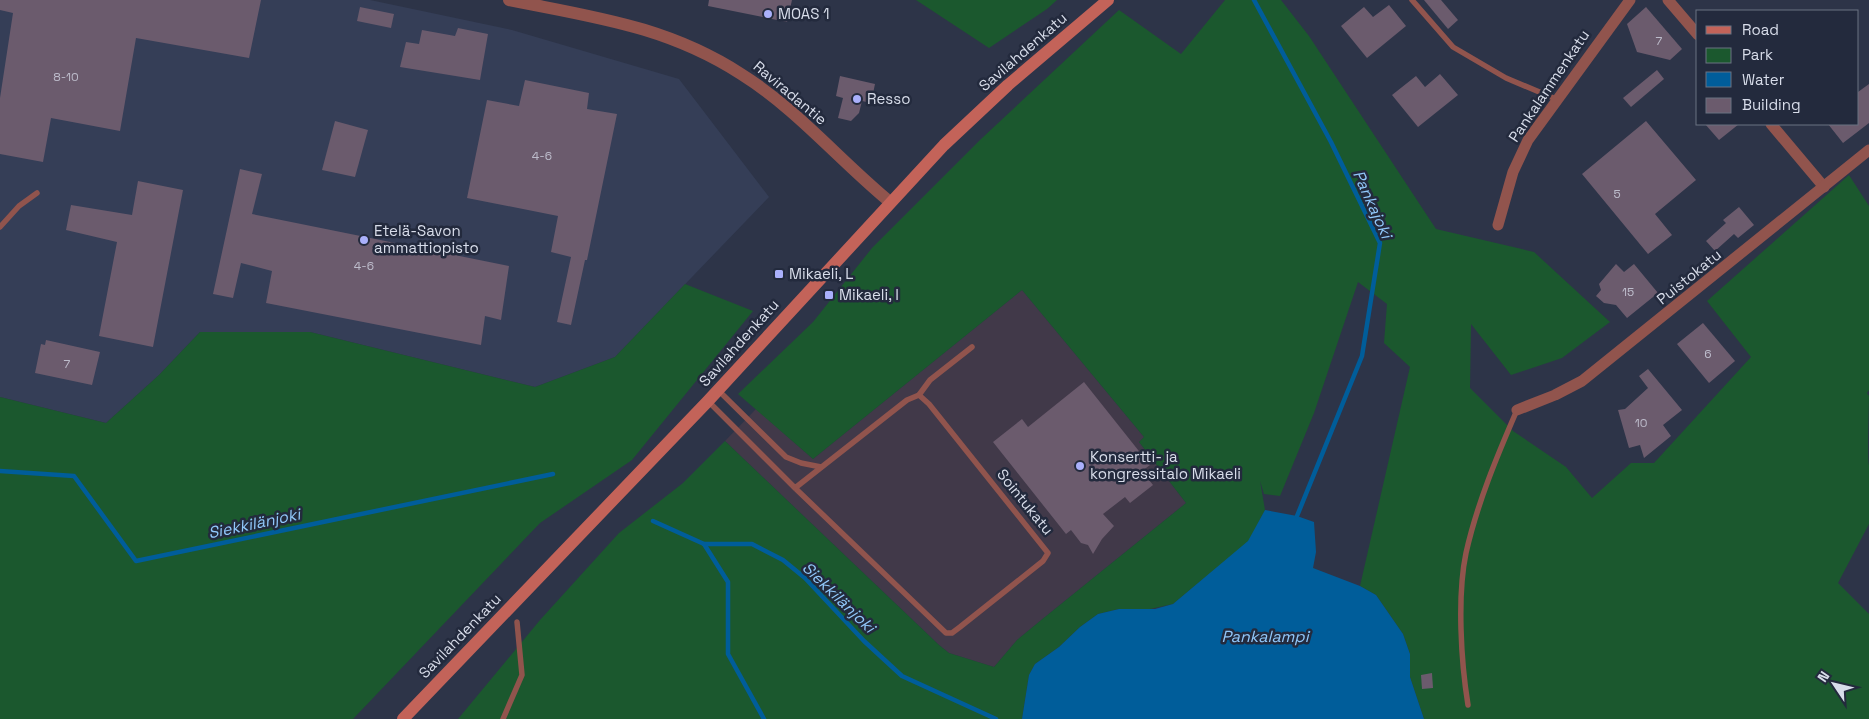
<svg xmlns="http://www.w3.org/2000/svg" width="1869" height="719" font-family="'Space Grotesk',sans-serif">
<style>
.commercial{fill:#413949}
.built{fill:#353e57}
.green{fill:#1b582e}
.water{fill:#005d9a}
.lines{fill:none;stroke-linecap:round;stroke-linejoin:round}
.stream{stroke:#005d9a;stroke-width:4.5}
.building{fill:#6b5b6d}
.service{stroke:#91544d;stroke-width:5.5}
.minor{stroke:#91544d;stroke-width:11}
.tertiary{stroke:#91544d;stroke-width:12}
.secondary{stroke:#c36359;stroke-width:12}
.poi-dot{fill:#aab0fb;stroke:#232a3d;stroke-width:2}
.labels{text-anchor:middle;stroke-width:5;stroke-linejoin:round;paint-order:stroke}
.number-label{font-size:12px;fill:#bdbccb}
.poi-label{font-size:15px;fill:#d8ddea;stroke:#232a3d;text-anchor:start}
.street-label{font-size:15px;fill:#d8ddea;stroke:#232a3d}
.water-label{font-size:16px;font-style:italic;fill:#91c8fb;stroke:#232a3d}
</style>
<rect width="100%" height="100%" fill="#2d3448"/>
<polygon class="commercial" points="1022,290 1144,437 1139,442 1186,503 1040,621 1017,640 994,667 949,653 939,645 725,441 756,409 813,459"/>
<polygon class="built" points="0,0 370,0 512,30 679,79 769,197 615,357 535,387 310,332 200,332 159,375 106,423 0,397"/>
<g class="green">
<polygon points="916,0 1057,0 1047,9 989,48"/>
<path d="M1225,0H1281L1309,36L1436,229L1534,252L1610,322L1562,358L1511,375L1471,324L1470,388L1513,431L1566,467L1592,498L1631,463H1654L1751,357L1707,301L1849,175L1869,206V390L1867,393L1869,396C1869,407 1867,460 1869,465V524L1838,583L1869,614V719H1424L1410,677V654L1403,634L1376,595L1360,586L1410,367L1384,343L1387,304L1358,282L1314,413L1280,496L1264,494L1260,481L1265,510L1249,541L1173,604L1150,609H1119L1098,614L1080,627L1059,647L1035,664L1029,675L1022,719H458L540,620L619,533L683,483L725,441L939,645L949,653L994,667L1017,640L1040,621L1186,503L1139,442L1144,437L1022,290L813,459L738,394L813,322L872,248L981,139L1119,10L1181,54Z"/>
<polygon points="685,284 753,311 632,460 540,523 353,719 0,719 0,397 106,423 159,375 200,332 310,332 535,387 615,357"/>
</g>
<polygon class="water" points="1265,510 1297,516 1314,522 1316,552 1313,568 1360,586 1376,595 1403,634 1410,654 1410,677 1424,719 1022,719 1029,675 1035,664 1059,647 1080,627 1098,614 1119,609 1155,609 1173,604 1248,541"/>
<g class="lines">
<g class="stream">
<polyline points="1254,0 1331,142 1380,243 1362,356 1297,516"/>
<polyline points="0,471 74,476 136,561 553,474"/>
<polyline points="653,521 704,544 752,544 783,560 805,578 864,641 902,676 996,719"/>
<polyline points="704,544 728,582 728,654 764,719"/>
</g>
</g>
<g class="building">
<polygon points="0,0 261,0 249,58 136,38 120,131 51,118 43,162 0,154 0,98 13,13 0,10"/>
<polygon points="709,0 792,0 787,22 708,6"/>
<polygon points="1424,0 1441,0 1458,20 1448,29"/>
<polygon points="1389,5 1406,26 1367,58 1341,26 1364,7 1373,17"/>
<polygon points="360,7 394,14 391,28 357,21"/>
<polygon points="1646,7 1682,49 1670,60 1637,52 1627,24"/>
<polygon points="458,28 488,34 480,80 400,67 406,42 419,44 422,30 455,36"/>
<polygon points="1657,70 1664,79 1631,107 1623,98"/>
<polygon points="1440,74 1458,95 1418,127 1392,95 1416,76 1425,87"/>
<polygon points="840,76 875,84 871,103 862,101 859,113 851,121 838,118 843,98 836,96"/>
<polygon points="525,80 589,93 587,109 617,114 587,260 585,260 571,325 557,322 571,257 551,252 558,216 467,198 487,100 519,106"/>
<polygon points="1869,84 1869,123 1843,143 1828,124 1858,124 1858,92"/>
<polygon points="335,121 368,130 355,177 322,170"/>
<polygon points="1646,121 1696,180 1655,214 1672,235 1648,254 1582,174"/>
<polygon points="1705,124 1739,124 1719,140"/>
<polygon points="240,169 262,174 252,214 509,266 501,320 485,316 481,345 266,303 272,271 241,263 233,298 213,294"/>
<polygon points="138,181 183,190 153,347 99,336 117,242 66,230 71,205 132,215"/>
<polygon points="1739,207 1754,225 1738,238 1734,234 1715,251 1706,241 1726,223 1723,220"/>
<polygon points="1616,264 1624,272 1634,264 1658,293 1627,318 1616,305 1604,303 1596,296 1601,290 1599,284"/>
<polygon points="1703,323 1735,361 1709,383 1677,344"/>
<polygon points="46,340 100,352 92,385 35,373 41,344 45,345"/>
<polygon points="1648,369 1682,410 1663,425 1671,436 1644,458 1640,445 1629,448 1618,410 1625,409 1648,388 1639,376"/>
<polygon points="1084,382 1150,465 1142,471 1153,485 1130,503 1125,497 1103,514 1114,526 1102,539 1093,554 1088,545 1081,543 1071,530 1066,534 993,442 1022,419 1028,427"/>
<polygon points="1432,673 1433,688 1422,689 1421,675"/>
</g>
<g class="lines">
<g class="service">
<polyline points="1412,0 1453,47 1506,78 1556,99"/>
<polyline points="0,227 19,206 37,193"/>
<polyline points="718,390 786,457 801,463 821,467"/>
<polyline points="919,395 930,380 972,347"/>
<polyline points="708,401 795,488 946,633 952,633 960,627 1043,561 1048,553 929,404 919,395 907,400 795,488"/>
<path d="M1468,705C1461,662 1457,596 1466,553C1477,504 1497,456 1517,410"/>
<polyline points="503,719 522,675 517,622"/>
</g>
<g class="minor">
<polyline points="1668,0 1698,35"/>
<polyline points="1771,124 1824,187"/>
<polyline points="1498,225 1513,172 1528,140 1630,0"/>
<polyline points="1517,410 1555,395 1582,381 1869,150"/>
</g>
<path class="tertiary" d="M509,0C593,17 667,26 741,74C797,109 840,161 890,202"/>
<polyline class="secondary" points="403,719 708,401 944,145 1008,85 1108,0"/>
</g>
<g class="poi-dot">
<circle cx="768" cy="14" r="5"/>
<circle cx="857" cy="99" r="5"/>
<circle cx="364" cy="240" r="5"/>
<rect x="774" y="269" width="10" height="10" rx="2.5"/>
<rect x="824" y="290" width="10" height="10" rx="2.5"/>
<circle cx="1080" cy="466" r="5"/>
</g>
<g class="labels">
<g class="number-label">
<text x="1659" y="45">7</text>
<text x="66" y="81">8-10</text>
<text x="542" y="160">4-6</text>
<text x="1617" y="198">5</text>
<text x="364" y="270">4-6</text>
<text x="1628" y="296">15</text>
<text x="1708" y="358">6</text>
<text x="67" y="368">7</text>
<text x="1641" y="427">10</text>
</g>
<g class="poi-label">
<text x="778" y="19">MOAS 1</text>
<text x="867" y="104">Resso</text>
<text x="374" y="236">Etelä-Savon<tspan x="374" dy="17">ammattiopisto</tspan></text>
<text x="789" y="279">Mikaeli, L</text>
<text x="839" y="300">Mikaeli, I</text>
<text x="1090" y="462">Konsertti- ja<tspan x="1090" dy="17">kongressitalo Mikaeli</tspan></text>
</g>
<g class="street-label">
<text transform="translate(1023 52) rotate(-41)" y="5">Savilahdenkatu</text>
<text transform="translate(1549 86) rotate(-56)" y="5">Pankalammenkatu</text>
<text transform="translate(790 93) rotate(40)" y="5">Raviradantie</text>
<text transform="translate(1689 277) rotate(-39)" y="5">Puistokatu</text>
<text transform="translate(739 343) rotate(-48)" y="5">Savilahdenkatu</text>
<text transform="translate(1025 502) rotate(51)" y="5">Sointukatu</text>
<text transform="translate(460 636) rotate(-46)" y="5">Savilahdenkatu</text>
</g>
<g class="water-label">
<text transform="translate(1373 204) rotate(66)" y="6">Pankajoki</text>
<text transform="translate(254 523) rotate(-12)" y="6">Siekkilänjoki</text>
<text transform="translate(839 597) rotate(44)" y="6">Siekkilänjoki</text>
<text x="1265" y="642">Pankalampi</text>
</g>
</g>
<rect x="1696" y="10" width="162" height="115" fill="#232a3d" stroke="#6b7282"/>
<rect x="1706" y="26" width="25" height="8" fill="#c36359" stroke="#6b7282"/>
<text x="1742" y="35" font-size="15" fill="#d8ddea">Road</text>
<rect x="1706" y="48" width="25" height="15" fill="#1b582e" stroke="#6b7282"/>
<text x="1742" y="60" font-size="15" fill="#d8ddea">Park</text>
<rect x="1706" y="72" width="25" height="15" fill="#005d9a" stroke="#6b7282"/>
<text x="1742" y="85" font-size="15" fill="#d8ddea">Water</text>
<rect x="1706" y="98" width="25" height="15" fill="#6b5b6d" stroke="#6b7282"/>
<text x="1742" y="110" font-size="15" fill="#d8ddea">Building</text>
<g transform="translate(1834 684) rotate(305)" stroke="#232a3d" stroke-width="4" paint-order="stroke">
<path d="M0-4L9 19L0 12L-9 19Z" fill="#d8ddea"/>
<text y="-8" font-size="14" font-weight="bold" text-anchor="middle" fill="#d8ddea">N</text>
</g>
</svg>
